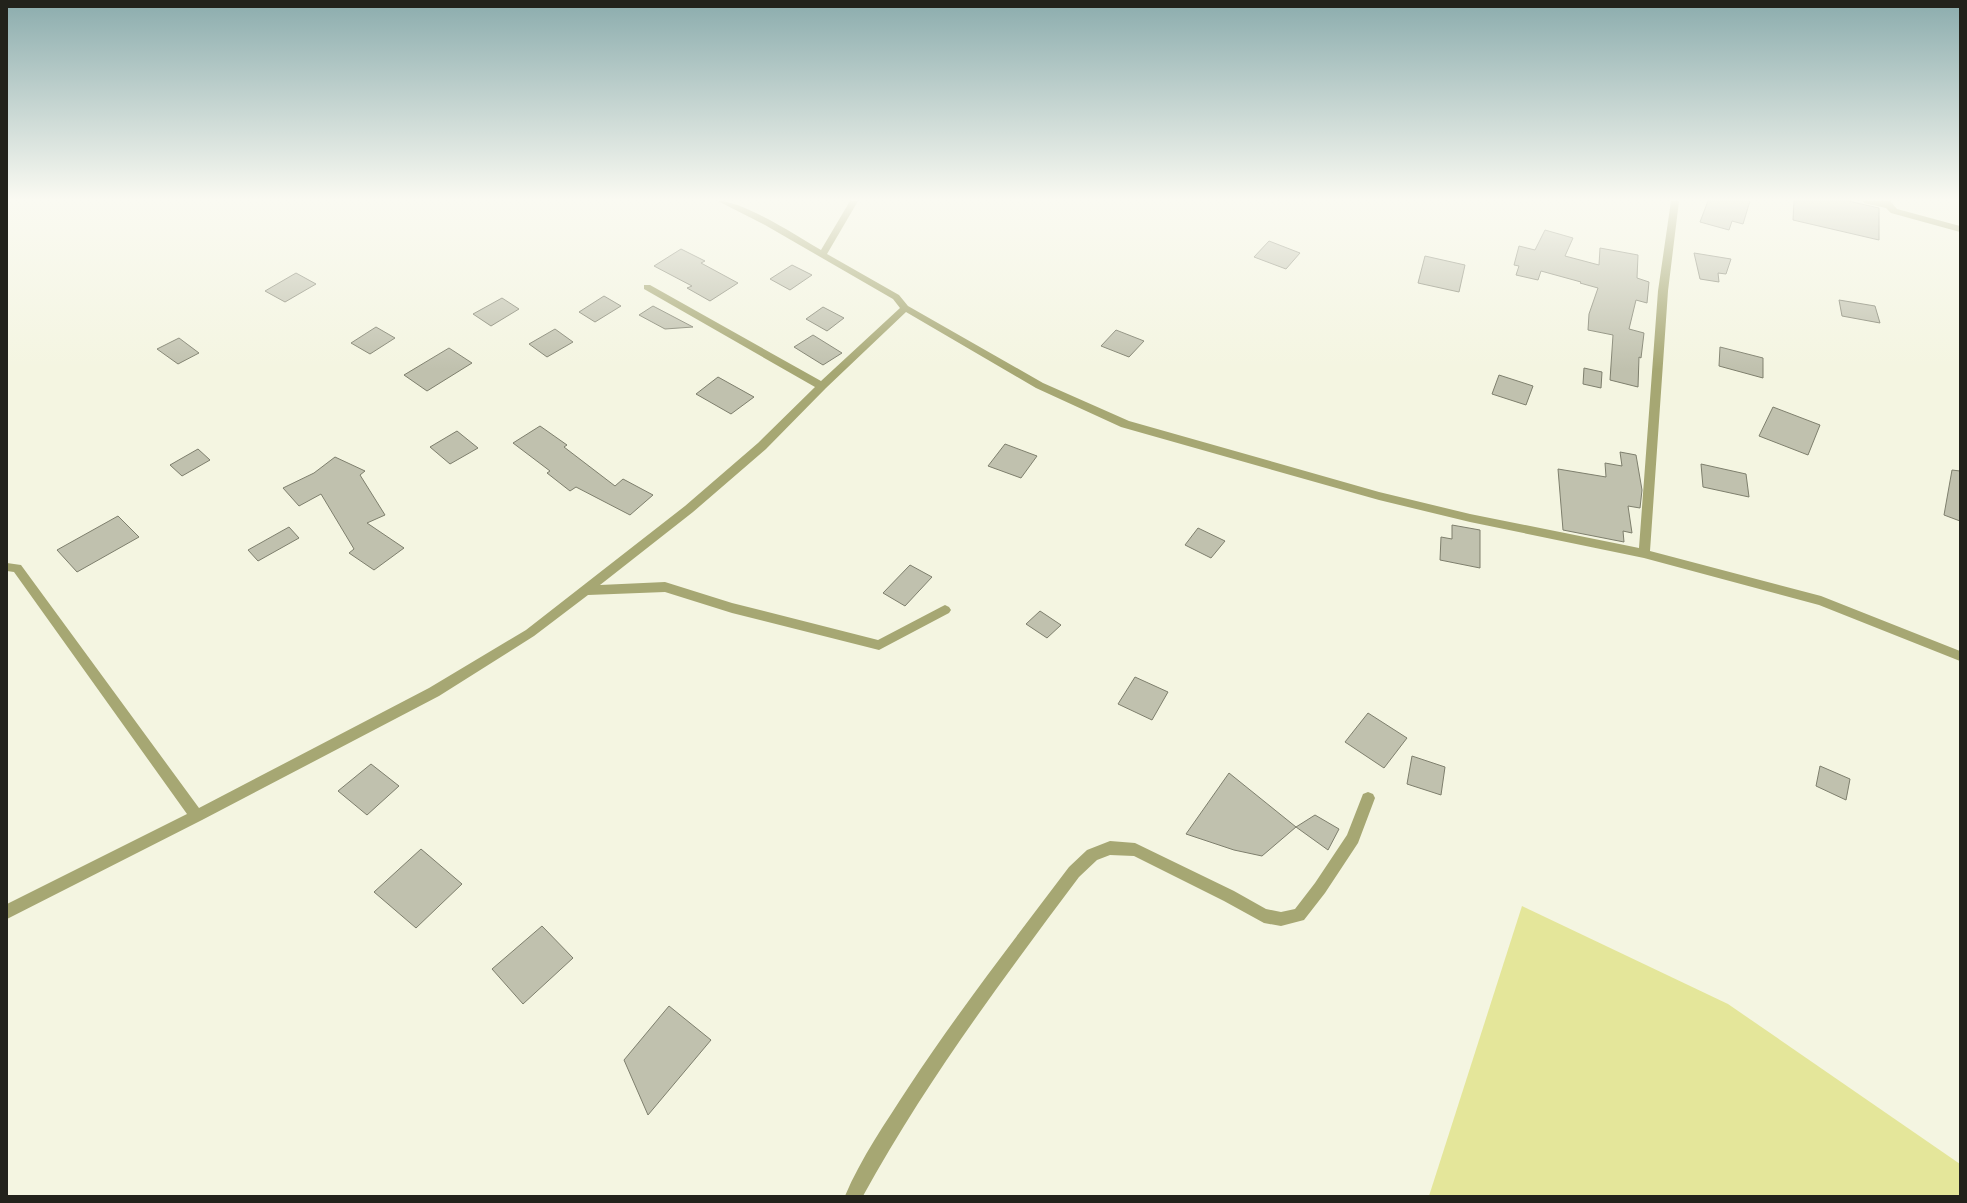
<svg xmlns="http://www.w3.org/2000/svg" width="1967" height="1203" font-family="Montserrat,sans-serif">
<style>
.green{fill:#e4e69a}
.building{fill:#c0c1ae;stroke:#7e7f6d}
.lines{fill:none;stroke-linecap:round;stroke-linejoin:round}
.minor{fill:#a6a773;fill-rule:evenodd}
</style>
<rect width="100%" height="100%" fill="#f4f5e1"/>
<polygon class="green" points="1522,906 1728,1004 1960,1164 1960,1196 1429,1196"/>
<g class="building">
<polygon points="1708,201 1750,201 1743,224 1732,221 1729,230 1700,222"/>
<polygon points="1794,201 1848,201 1879,208 1879,240 1793,220"/>
<polygon points="1545,230 1573,238 1565,256 1599,265 1600,248 1638,255 1637,278 1649,282 1647,303 1636,300 1629,329 1644,333 1641,358 1639,357 1638,387 1610,380 1613,335 1588,330 1589,314 1598,288 1580,283 1581,282 1541,271 1538,280 1516,275 1519,266 1514,265 1519,246 1535,250"/>
<polygon points="1269,241 1300,253 1286,269 1254,257"/>
<polygon points="681,249 705,261 701,263 738,283 710,301 687,288 692,286 654,266"/>
<polygon points="1694,253 1731,259 1726,274 1718,273 1719,282 1700,279"/>
<polygon points="1425,256 1465,265 1459,292 1418,283"/>
<polygon points="792,265 812,275 790,290 770,279"/>
<polygon points="296,273 316,284 285,302 265,291"/>
<polygon points="604,296 621,306 595,322 579,312"/>
<polygon points="502,298 519,309 491,326 473,314"/>
<polygon points="1839,300 1875,306 1880,323 1842,316"/>
<polygon points="653,306 693,327 665,329 639,315"/>
<polygon points="823,307 844,318 827,331 806,319"/>
<polygon points="376,327 395,338 370,354 351,343"/>
<polygon points="555,329 573,342 547,357 529,344"/>
<polygon points="1116,330 1144,341 1129,357 1101,346"/>
<polygon points="813,335 842,353 823,365 794,347"/>
<polygon points="179,338 199,353 178,364 157,349"/>
<polygon points="1720,347 1763,358 1763,378 1719,366"/>
<polygon points="449,348 472,363 427,391 404,375"/>
<polygon points="1584,368 1602,372 1601,388 1583,384"/>
<polygon points="1499,375 1533,386 1526,405 1492,394"/>
<polygon points="718,377 754,397 731,414 696,394"/>
<polygon points="1773,407 1820,425 1808,455 1759,436"/>
<polygon points="540,426 567,445 564,447 615,486 623,479 653,495 630,515 576,487 570,491 547,473 550,471 513,443"/>
<polygon points="457,431 478,448 450,464 430,447"/>
<polygon points="1005,444 1037,456 1021,478 988,466"/>
<polygon points="198,449 210,460 182,476 170,465"/>
<polygon points="1620,452 1636,455 1642,490 1640,508 1628,506 1632,533 1623,531 1624,542 1563,530 1558,469 1606,477 1605,463 1622,466"/>
<polygon points="335,457 365,471 360,475 385,515 367,523 404,548 374,570 349,553 354,549 321,494 299,506 283,488 314,473"/>
<polygon points="1701,464 1746,474 1749,497 1703,487"/>
<polygon points="1952,470 1960,471 1960,521 1944,515"/>
<polygon points="118,516 139,537 77,572 57,550"/>
<polygon points="1452,525 1480,530 1480,568 1440,560 1441,537 1452,539"/>
<polygon points="289,527 299,538 258,561 248,550"/>
<polygon points="1198,528 1225,541 1211,558 1185,545"/>
<polygon points="910,565 932,577 905,606 883,593"/>
<polygon points="1040,611 1061,625 1047,638 1026,624"/>
<polygon points="1135,677 1168,692 1152,720 1118,704"/>
<polygon points="1368,713 1407,738 1384,768 1345,742"/>
<polygon points="1412,756 1445,767 1441,795 1407,784"/>
<polygon points="371,764 399,786 367,815 338,791"/>
<polygon points="1820,766 1850,779 1846,800 1816,786"/>
<polygon points="1229,773 1296,827 1262,856 1234,850 1186,834"/>
<polygon points="1315,815 1339,829 1328,850 1296,827"/>
<polygon points="421,849 462,884 416,928 374,892"/>
<polygon points="542,926 573,958 523,1004 492,969"/>
<polygon points="669,1006 711,1040 648,1115 624,1060"/>
</g>
<g class="lines">
<g class="minor">
<path d="M718,201C744,201 797,236 821,250L850,201H858L827,254L899,295L908,306L1043,383L1129,421L1379,492L1470,514L1639,548L1658,291L1671,201H1679L1668,291L1650,551L1821,596L1960,651V661L1819,605L1644,558L1470,522L1379,500L1121,427L1036,388L906,312L826,388L766,449L693,512L600,585L665,582L732,603L878,640L941,607L945,605L949,607L951,610L949,613L879,650L732,613L665,592L588,595L534,636L439,696L202,820L7,919V904L187,814L14,572L7,571V563L21,565L199,808L429,688L526,630L685,506L758,443L815,387L644,289V285H650L821,381L900,308L893,299L765,225Z"/>
<polygon points="1863,201 1890,201 1897,209 1960,226 1960,232 1891,213 1886,208 1864,203"/>
<path d="M1368,792L1373,794L1375,798L1358,843L1325,893L1304,920L1281,926L1264,923L1224,901L1134,856L1110,855L1097,860L1079,877C1002,980 925,1083 863,1196H845C861,1158 886,1122 908,1088C958,1012 1014,940 1069,867L1087,850L1110,841L1135,843L1234,891L1266,909L1281,912L1295,909L1315,883L1347,835L1363,794Z"/>
</g>
</g>
<linearGradient id="sky" x2="0" y2="1"><stop stop-color="#8bacad"/><stop offset="0.54" stop-color="#fafaf2"/><stop offset="1" stop-color="#fafaf2" stop-opacity="0"/></linearGradient>
<rect width="1967" height="369" fill="url(#sky)"/>
<rect width="1967" height="1203" fill="none" stroke="#22221b" stroke-width="16"/>
</svg>
